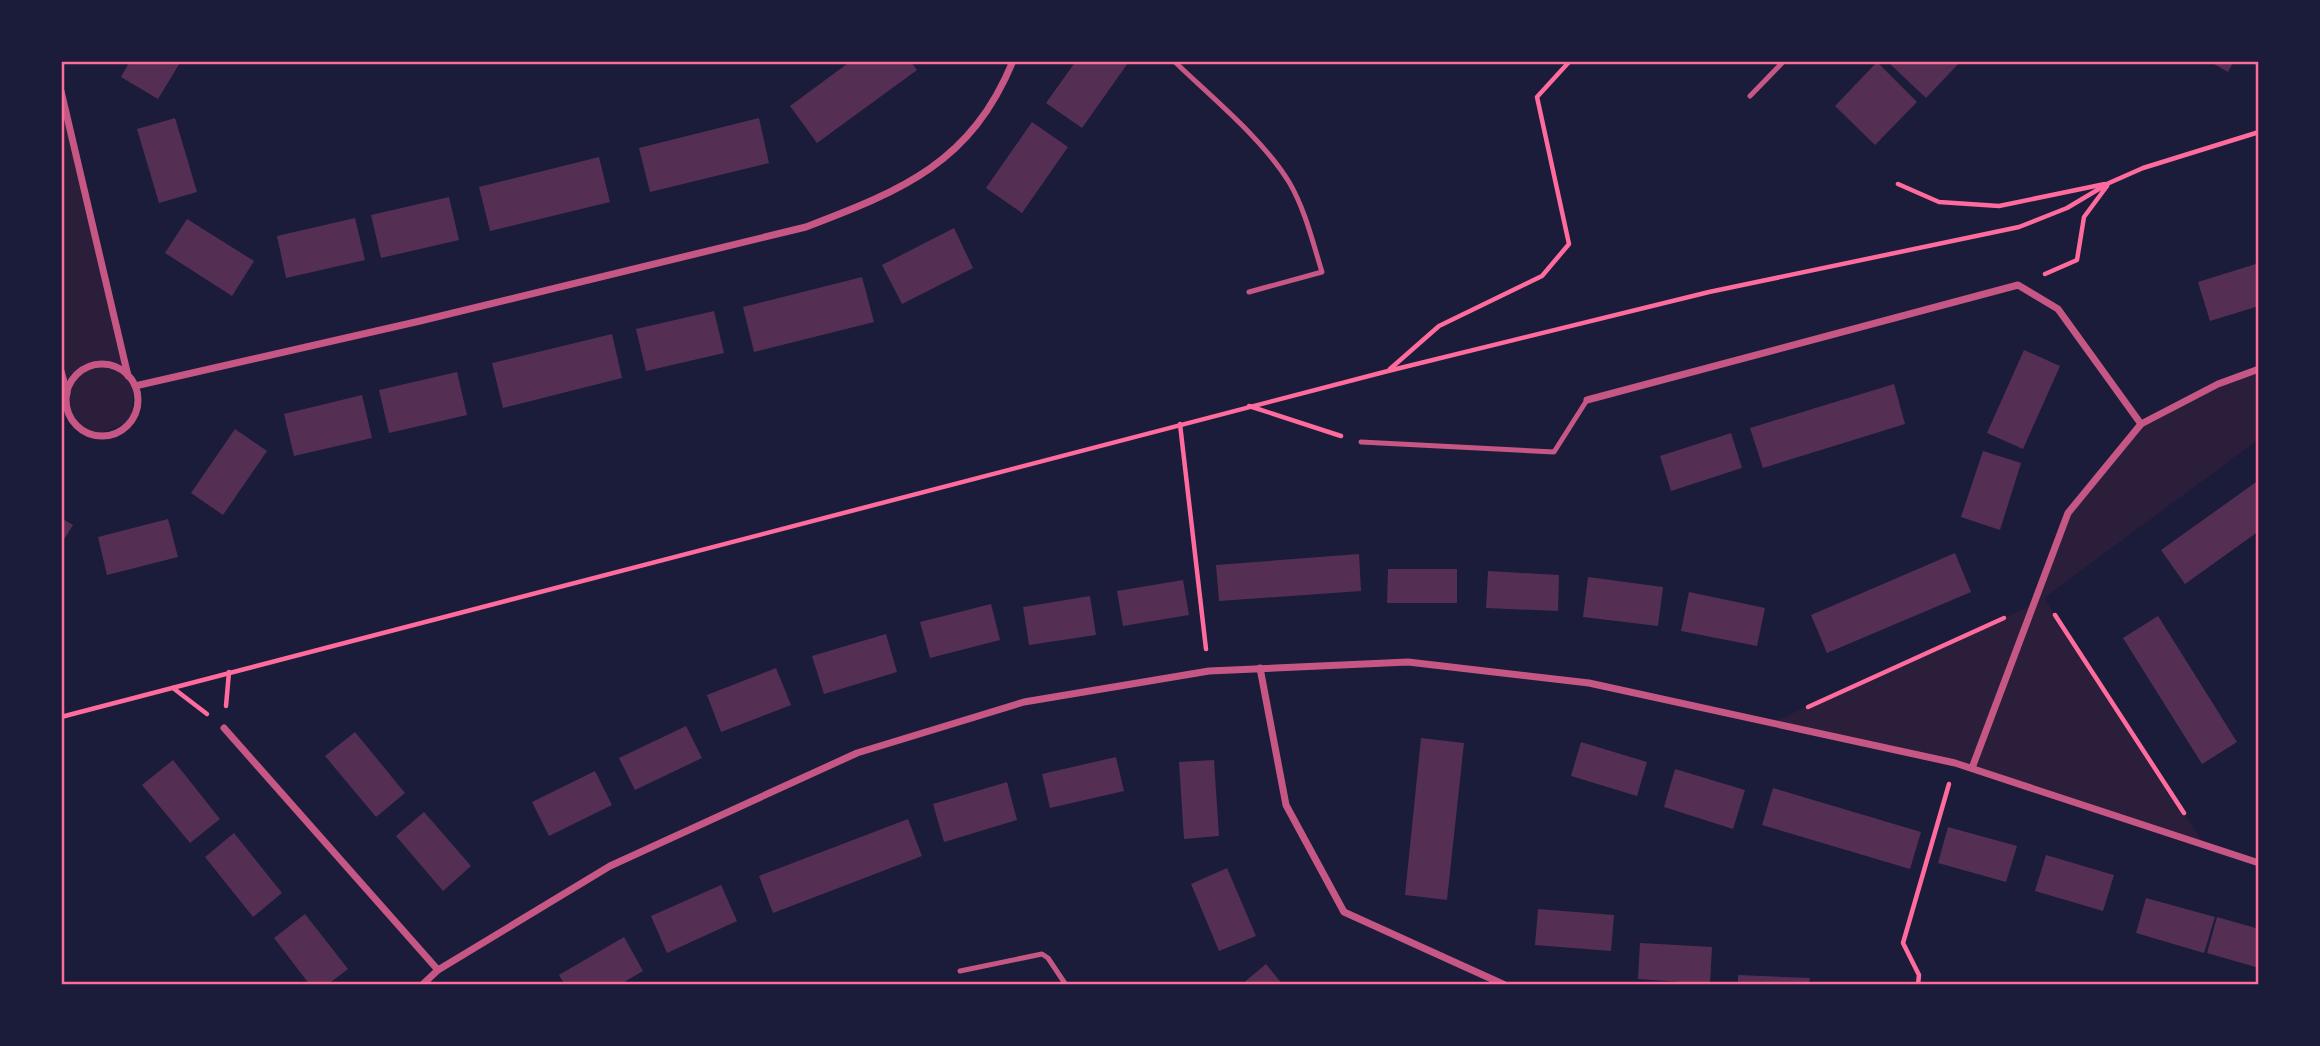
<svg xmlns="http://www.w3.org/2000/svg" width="2320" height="1046" font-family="Quicksand,sans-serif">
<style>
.green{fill:#2a1e3b}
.building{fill:#542f53}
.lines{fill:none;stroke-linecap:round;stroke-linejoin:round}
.path{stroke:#ff6b9d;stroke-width:4.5}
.service{stroke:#c65784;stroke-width:5}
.minor{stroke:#c65784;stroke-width:7}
.neatline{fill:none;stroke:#ff6b9d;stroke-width:2.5}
</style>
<rect width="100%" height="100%" fill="#1b1b3a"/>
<g class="green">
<polygon points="61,86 135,386 130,422 95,435 70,417 61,381"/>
<polygon points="2259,369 2259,439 2044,598 2205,845 1972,768 1771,723 2033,605 2068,513 2141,424 2218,384"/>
</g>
<g class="building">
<polygon points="130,61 181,61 158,99 121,77"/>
<polygon points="851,61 910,61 917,70 817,143 790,106"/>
<polygon points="1076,61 1128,63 1082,128 1046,103"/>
<polygon points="1887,61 1961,61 1926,98"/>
<polygon points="2209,61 2234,61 2228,72"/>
<polygon points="1877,62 1917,102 1875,145 1835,106"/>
<polygon points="175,118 197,192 159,203 137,129"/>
<polygon points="759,118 769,163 650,192 639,148"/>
<polygon points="1032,122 1068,147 1022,213 986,188"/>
<polygon points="599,157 610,202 490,231 479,187"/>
<polygon points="449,197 459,240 381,258 371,215"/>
<polygon points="355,218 365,260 286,278 277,236"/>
<polygon points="187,219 254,261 232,296 165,253"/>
<polygon points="954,228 973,268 902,304 882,265"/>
<polygon points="2259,263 2259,306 2210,321 2198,282"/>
<polygon points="862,277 874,322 754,352 743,307"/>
<polygon points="714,311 724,353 646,371 636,329"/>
<polygon points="612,334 622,378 503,408 492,363"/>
<polygon points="2024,350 2060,366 2023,449 1987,433"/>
<polygon points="457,372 467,415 389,433 379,390"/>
<polygon points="1894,384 1905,424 1763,468 1750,428"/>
<polygon points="362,395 372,438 294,456 284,414"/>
<polygon points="235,429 267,451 223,515 191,493"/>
<polygon points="1731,433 1742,468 1671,491 1660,456"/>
<polygon points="1983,451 2021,463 2000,530 1961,517"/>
<polygon points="2259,480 2259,531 2185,584 2161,550"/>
<polygon points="61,518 73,525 61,544"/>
<polygon points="168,519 178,557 107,575 98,537"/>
<polygon points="1955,553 1971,592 1827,653 1811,615"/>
<polygon points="1359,554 1361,591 1219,601 1216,565"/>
<polygon points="1388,569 1457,569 1457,603 1387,603"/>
<polygon points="1488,571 1559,575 1558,611 1486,608"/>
<polygon points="1588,577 1663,587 1658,626 1583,617"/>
<polygon points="1183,580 1189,615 1123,626 1117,591"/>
<polygon points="1689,592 1765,608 1757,646 1681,631"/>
<polygon points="1090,596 1096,635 1029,645 1023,607"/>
<polygon points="991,604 1000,640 930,658 920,622"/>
<polygon points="2158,616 2237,742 2202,764 2123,638"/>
<polygon points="886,634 897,672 824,694 812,656"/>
<polygon points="776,668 791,705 721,732 707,695"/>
<polygon points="686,726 702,758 635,790 619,758"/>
<polygon points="355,732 405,793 376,817 325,756"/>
<polygon points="1421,738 1464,743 1447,900 1405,895"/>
<polygon points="1581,742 1647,762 1637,796 1571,776"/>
<polygon points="1116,757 1124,791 1050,808 1042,774"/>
<polygon points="173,760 220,819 190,843 142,785"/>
<polygon points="1214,760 1219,836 1184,839 1179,762"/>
<polygon points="1675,769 1745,790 1733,829 1664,807"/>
<polygon points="595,771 612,805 549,836 532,802"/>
<polygon points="1007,782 1017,820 944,842 933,804"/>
<polygon points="1773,788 1921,832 1910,869 1762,825"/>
<polygon points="424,812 471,866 443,891 396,836"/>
<polygon points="908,819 922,856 773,913 759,876"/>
<polygon points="1948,827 2017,846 2006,882 1938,863"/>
<polygon points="234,833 282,893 253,917 205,857"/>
<polygon points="2046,855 2114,875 2103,911 2035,891"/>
<polygon points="1227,868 1256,936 1219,951 1191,884"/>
<polygon points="721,885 737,921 667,953 651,916"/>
<polygon points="2146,898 2215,917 2204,953 2136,933"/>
<polygon points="1538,909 1614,915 1611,951 1535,945"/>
<polygon points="305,914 348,969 327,985 310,985 274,938"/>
<polygon points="2217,917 2259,929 2259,968 2207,953"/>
<polygon points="624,937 643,971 619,985 565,985 559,975"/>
<polygon points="1640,943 1712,947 1710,984 1638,979"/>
<polygon points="1266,964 1283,985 1241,985"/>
<polygon points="1738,975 1810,978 1809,985 1738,985"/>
</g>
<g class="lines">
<g class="path">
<polyline points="1898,184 1939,202 1999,206 2105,184"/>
<polyline points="2045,274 2077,260 2084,217 2107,186"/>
<polyline points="1390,369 1439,326 1542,276 1569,244 1537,97 1569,62"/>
<polyline points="1249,406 1341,436"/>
<polyline points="1180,424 1206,649"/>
<polyline points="2055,615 2184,813"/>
<polyline points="173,688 207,714"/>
<polyline points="226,706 229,672"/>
<polyline points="1808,707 2004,618"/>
<polyline points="61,717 1388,371 1709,292 2019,227 2067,208 2109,183 2143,168 2259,132"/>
<polyline points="1918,985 1919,975 1903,943 1949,784"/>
</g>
<g class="service">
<path d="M1174,61C1211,97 1262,138 1289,182C1305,209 1313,243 1322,272L1249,292"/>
<polyline points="1750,96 1784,61"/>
<polyline points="1361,442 1554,452 1587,400"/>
<polyline points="960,971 1042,954 1048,958 1066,985"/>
</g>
<g class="minor">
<polyline points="61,91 128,376"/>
<circle cx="102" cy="400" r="36"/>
<polyline points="61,371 67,393"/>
<path d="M135,386L420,321L806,227C903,190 971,163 1013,61"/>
<polyline points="1587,400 2018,285 2058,309 2141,424"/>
<polyline points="1260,668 1286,805 1344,912 1505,985"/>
<polyline points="224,728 438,970"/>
<polyline points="1972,768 2068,513 2141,424 2218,384 2259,369"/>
<polyline points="422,985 438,970 610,866 857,753 1024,702 1209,671 1408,662 1589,683 1955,763 2259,863"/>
</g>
</g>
<rect width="2320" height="1046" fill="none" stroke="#1b1b3a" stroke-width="126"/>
<rect x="63" y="63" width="2194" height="920" class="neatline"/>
</svg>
